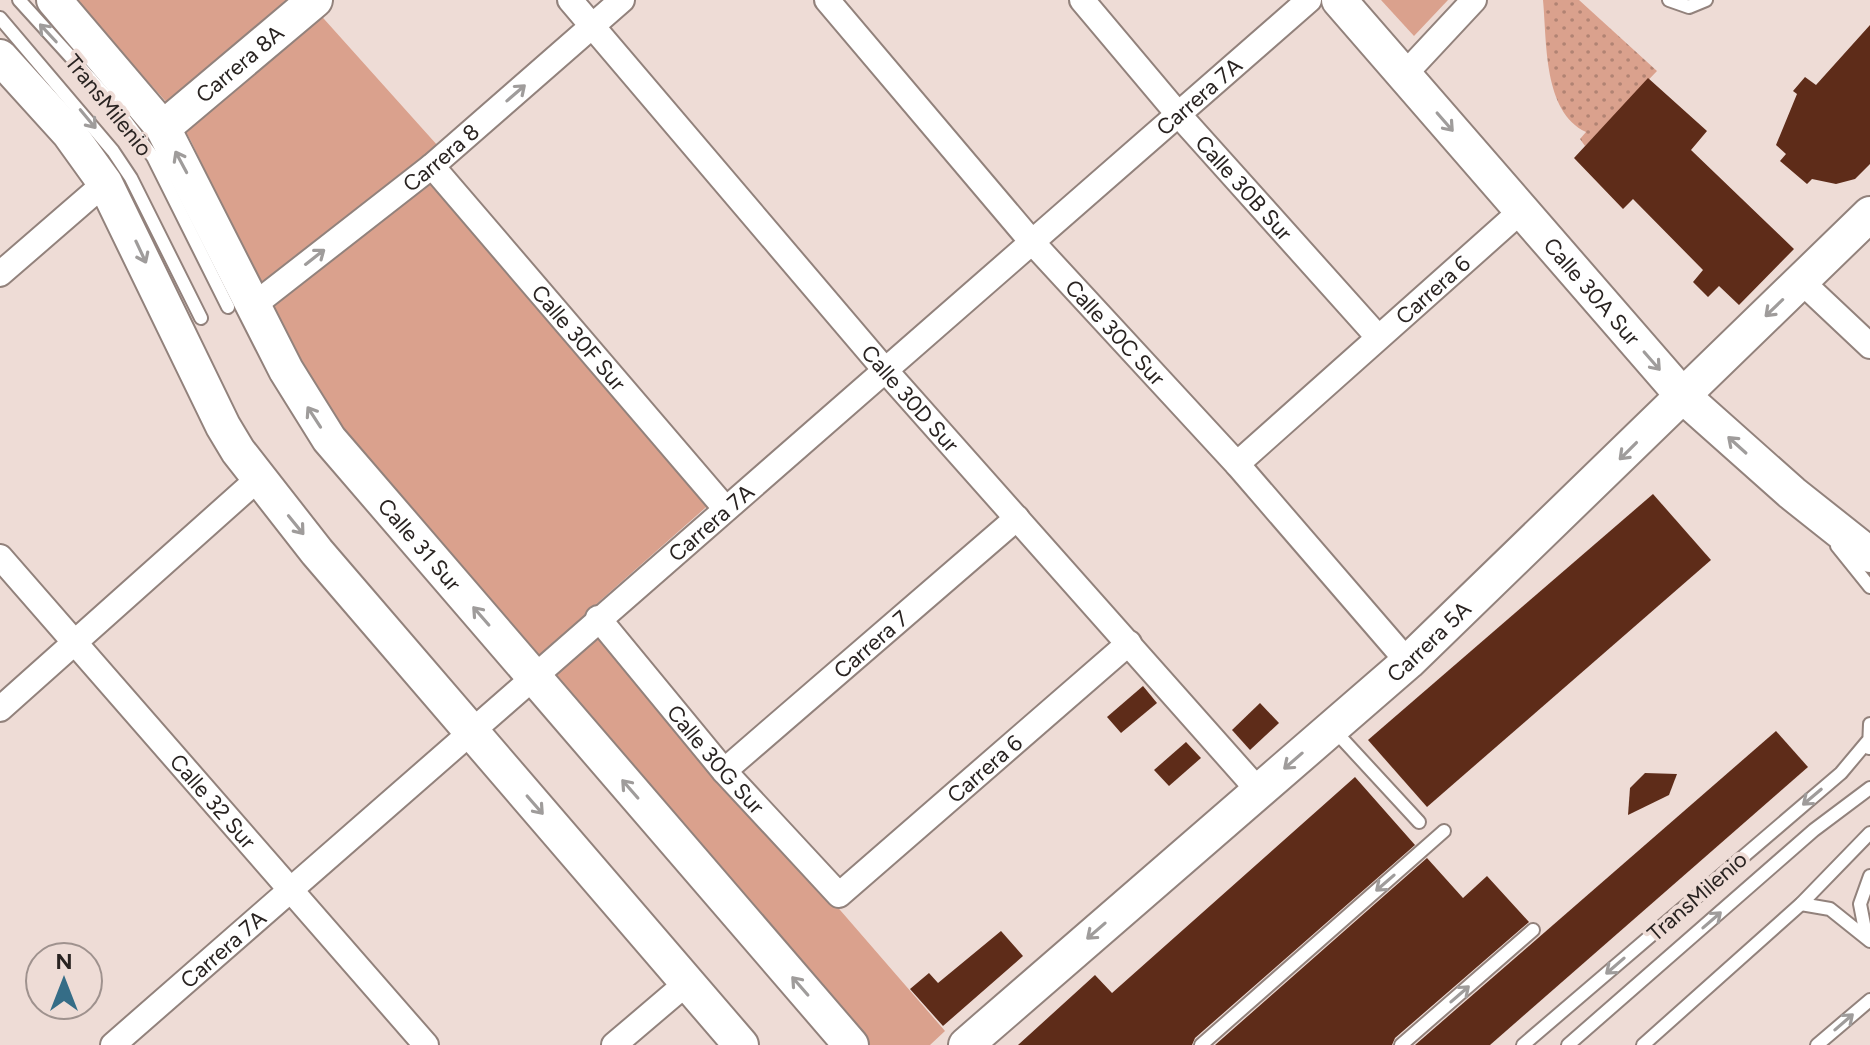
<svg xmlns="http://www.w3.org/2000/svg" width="1870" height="1045" font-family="Figtree,sans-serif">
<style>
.grass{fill:url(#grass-dots)}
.park{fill:#daa18d}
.building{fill:#5e2c19}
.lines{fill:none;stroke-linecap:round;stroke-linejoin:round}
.lane-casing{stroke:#92827c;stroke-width:16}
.street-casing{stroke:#92827c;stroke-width:28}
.secondary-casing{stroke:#92827c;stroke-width:38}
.lane{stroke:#fff;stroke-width:12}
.street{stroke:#fff;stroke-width:24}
.secondary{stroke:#fff;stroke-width:34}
.oneway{stroke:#9f9c9b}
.labels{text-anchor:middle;stroke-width:8;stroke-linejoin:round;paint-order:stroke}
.street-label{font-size:22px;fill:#292321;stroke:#eedcd6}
</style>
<defs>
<pattern id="grass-dots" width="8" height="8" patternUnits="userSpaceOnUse" patternTransform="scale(2)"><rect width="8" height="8" fill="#daa18d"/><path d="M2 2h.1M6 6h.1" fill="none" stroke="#b18373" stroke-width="1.8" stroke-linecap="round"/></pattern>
</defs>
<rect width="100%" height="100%" fill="#eedcd6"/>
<path class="grass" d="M1543,0H1579L1657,71L1585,146L1580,139L1586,132C1543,112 1547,42 1543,0Z"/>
<g class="park">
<polygon points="74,0 307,0 438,146 420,163 713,501 584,615 945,1031 930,1045 869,1045 564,685 344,433 280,329 191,141 170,106"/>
<polygon points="1381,0 1448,0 1414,36"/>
</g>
<g class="building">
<polygon points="1870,25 1870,164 1855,179 1836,184 1812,179 1807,184 1780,161 1786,154 1776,145 1797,94 1793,91 1805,77 1816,85"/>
<polygon points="1648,78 1707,131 1691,150 1794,249 1739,305 1719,286 1708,297 1693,282 1703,270 1633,199 1623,209 1574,158"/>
<polygon points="1653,494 1711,560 1427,807 1368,740"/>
<polygon points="1143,686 1157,703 1121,733 1107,717"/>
<polygon points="1260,703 1279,723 1250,750 1232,730"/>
<polygon points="1776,731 1808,767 1490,1045 1415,1045"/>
<polygon points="1186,742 1201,758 1169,786 1154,770"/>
<polygon points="1645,773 1677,774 1669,795 1628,815 1630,788"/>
<polygon points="1355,777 1415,845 1195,1038 1192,1045 1018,1045 1095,975 1112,993"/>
<polygon points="1427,858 1463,898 1487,876 1529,922 1395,1038 1392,1045 1215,1045"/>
<polygon points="1001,931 1023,956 943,1026 910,989 929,973 938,983"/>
</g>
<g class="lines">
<defs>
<g id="lane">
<polyline points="19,0 109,99 153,157 228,307"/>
<polyline points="1669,0 1689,7 1706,0"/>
<polyline points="0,18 113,151 131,178 201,318"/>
<polyline points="1837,546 1870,587"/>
<polyline points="1334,730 1419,822"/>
<polyline points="1869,748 1870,724"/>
<polyline points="1801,904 1830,909 1870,941"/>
<polyline points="1866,935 1860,904 1870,876"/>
<polyline points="1201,1045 1444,831"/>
<polyline points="1401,1045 1533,930"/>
<polyline points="1523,1045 1841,773 1867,742"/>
<polyline points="1568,1045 1814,830 1870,788"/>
<polyline points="1643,1045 1801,904 1870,833"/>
<polyline points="1817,1045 1870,1000"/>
</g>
<g id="street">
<path id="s1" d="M570,0L885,370L1258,790"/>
<path id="s2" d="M827,0L1032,242L1237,464L1408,662"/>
<path id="s3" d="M1082,0L1178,114L1378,337"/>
<polyline points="1404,75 1474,0"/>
<path id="s4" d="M432,166L725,508"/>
<polyline points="0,274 105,183"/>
<polyline points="1802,282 1870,346"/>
<path id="s5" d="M254,305L432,166L622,0"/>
<path id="s6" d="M1237,464L1521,211"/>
<path id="s7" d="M0,557L426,1045"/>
<path id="s8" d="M598,618L724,771L839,895L1129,643"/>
<polyline points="0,709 259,478"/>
<path id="s9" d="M724,771L1017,518"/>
<path id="s10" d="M113,1045L1309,0"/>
<polyline points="614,1045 688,982"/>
</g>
<g id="secondary">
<path id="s11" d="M54,0L163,128L286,370L329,439L851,1045"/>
<path id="s12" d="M1339,0L1683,396L1792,493L1870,555"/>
<polyline points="0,57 69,133 105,183 223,426 238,451 317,552 741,1045"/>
<path id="s13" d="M163,128L315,0"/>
<path id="s14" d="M966,1045L1408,662L1870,214"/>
</g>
</defs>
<use href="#lane" class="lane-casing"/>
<use href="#street" class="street-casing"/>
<use href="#secondary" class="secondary-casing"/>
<use href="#lane" class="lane"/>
<use href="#street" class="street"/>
<use href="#secondary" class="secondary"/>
</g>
<defs><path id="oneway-shaft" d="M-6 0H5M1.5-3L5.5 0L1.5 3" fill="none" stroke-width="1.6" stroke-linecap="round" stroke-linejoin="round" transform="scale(2)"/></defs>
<g class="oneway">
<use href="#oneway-shaft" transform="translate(48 33) rotate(-133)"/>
<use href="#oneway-shaft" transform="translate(516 93) rotate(-41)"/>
<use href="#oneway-shaft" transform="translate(88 119) rotate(50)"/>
<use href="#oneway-shaft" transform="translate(1445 122) rotate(49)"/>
<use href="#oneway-shaft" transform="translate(181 162) rotate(-118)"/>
<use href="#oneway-shaft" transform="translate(141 252) rotate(65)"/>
<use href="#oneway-shaft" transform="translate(315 257) rotate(-38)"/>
<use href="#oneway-shaft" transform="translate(1774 308) rotate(136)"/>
<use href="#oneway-shaft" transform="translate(1652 361) rotate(49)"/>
<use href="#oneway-shaft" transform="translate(314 417) rotate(-123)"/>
<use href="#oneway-shaft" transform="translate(1737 445) rotate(-138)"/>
<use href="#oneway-shaft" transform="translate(1628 451) rotate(135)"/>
<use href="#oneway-shaft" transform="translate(296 525) rotate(51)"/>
<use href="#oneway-shaft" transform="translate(481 616) rotate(-131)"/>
<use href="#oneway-shaft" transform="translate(1293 761) rotate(139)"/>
<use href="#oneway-shaft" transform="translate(630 789) rotate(-131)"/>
<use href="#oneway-shaft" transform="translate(1812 797) rotate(140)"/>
<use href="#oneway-shaft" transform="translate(535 805) rotate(49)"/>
<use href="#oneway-shaft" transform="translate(1385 883) rotate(139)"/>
<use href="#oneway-shaft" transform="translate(1712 920) rotate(-41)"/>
<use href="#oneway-shaft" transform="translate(1096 931) rotate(139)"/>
<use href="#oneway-shaft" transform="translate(1615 966) rotate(139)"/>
<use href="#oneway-shaft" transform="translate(800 986) rotate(-131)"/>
<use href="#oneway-shaft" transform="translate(1460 994) rotate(-41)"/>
<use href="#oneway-shaft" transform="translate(1844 1022) rotate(-41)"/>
</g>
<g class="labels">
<g class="street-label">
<text dy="8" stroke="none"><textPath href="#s13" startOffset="100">Carrera 8A</textPath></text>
<text dy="8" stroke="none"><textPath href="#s10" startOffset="1442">Carrera 7A</textPath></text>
<text transform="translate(109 105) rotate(51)" y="8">TransMilenio</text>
<text dy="8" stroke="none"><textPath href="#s5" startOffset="238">Carrera 8</textPath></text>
<text dy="8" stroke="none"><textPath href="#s3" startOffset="248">Calle 30B Sur</textPath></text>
<text dy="8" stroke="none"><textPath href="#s6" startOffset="262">Carrera 6</textPath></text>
<text dy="8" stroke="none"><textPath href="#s12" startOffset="386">Calle 30A Sur</textPath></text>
<text dy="8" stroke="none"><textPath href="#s2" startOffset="440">Calle 30C Sur</textPath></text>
<text dy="8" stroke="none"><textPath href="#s4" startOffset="226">Calle 30F Sur</textPath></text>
<text dy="8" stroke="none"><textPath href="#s1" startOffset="524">Calle 30D Sur</textPath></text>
<text dy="8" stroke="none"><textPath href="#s10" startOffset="794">Carrera 7A</textPath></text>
<text dy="8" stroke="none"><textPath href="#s11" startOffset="660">Calle 31 Sur</textPath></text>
<text dy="8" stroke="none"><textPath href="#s14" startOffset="614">Carrera 5A</textPath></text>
<text dy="8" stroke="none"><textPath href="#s9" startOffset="194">Carrera 7</textPath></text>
<text dy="8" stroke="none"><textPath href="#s8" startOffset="184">Calle 30G Sur</textPath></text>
<text dy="8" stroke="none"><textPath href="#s8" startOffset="560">Carrera 6</textPath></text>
<text dy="8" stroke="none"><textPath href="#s7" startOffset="324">Calle 32 Sur</textPath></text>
<text transform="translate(1697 896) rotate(-41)" y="8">TransMilenio</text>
<text dy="8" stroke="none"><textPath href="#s10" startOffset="146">Carrera 7A</textPath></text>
</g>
</g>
<g transform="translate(64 981)"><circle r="38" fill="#eedcd6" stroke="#9f928e" stroke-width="2"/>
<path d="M0-6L14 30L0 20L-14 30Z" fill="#356d87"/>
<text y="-12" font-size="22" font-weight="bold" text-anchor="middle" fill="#292321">N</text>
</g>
</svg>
